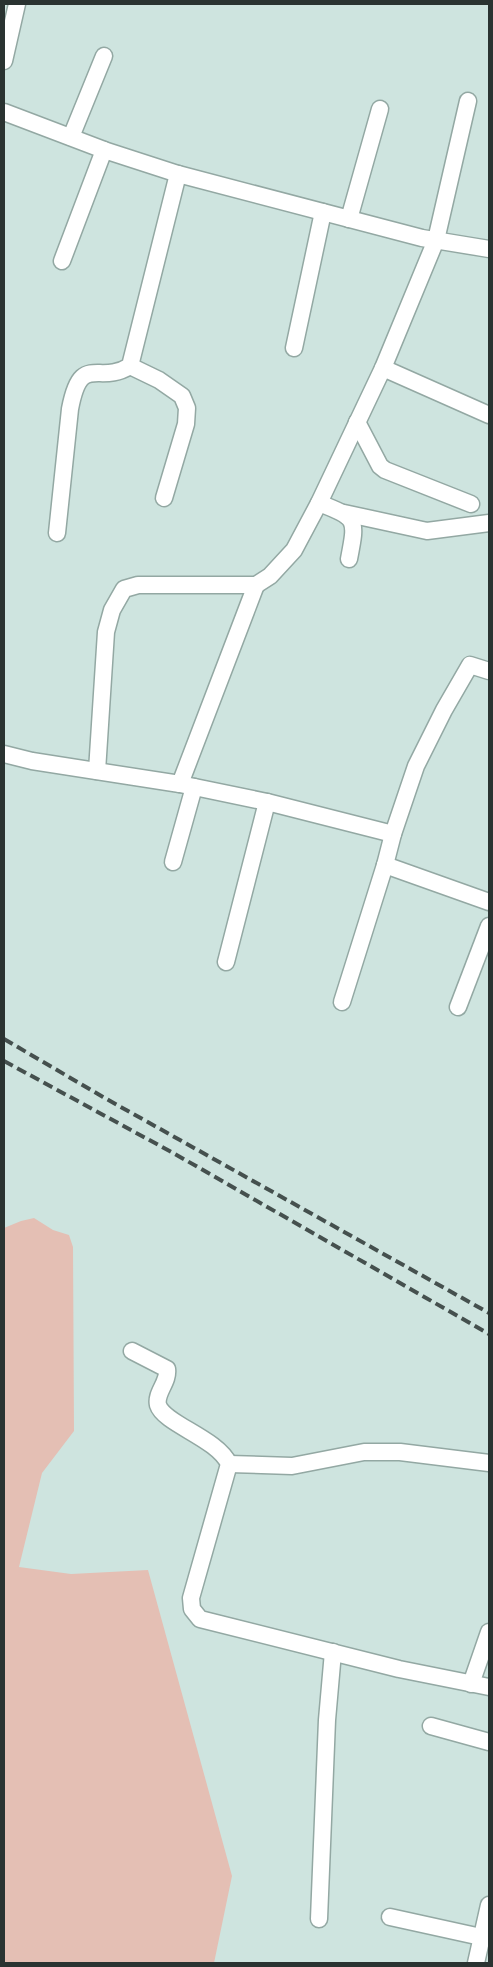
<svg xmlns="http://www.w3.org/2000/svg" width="493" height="1967" font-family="'Noto Sans',sans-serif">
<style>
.green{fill:#e4bfb4}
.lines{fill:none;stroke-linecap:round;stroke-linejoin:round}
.minor-casing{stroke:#93a8a3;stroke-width:19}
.minor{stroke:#fff;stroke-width:16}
.rail{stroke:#45504e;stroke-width:4;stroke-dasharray:10 5;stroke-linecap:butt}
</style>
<rect width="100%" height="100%" fill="#cee4df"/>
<polygon class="green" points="34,1218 53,1230 69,1235 73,1247 74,1431 42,1473 19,1567 71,1574 148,1570 232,1876 214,1963 4,1963 4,1228 21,1221"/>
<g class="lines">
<defs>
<g id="minor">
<polyline points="4,61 17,4"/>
<polyline points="4,112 104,150 178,174 422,238 489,249"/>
<polyline points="71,137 104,56"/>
<polyline points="349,219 380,109"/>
<polyline points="62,261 104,150"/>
<polyline points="294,348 323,212"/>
<polyline points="130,366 159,380 182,396 187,408 186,424 164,498"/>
<polyline points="383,368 489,415"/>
<polyline points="357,422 380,466 385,470 471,504"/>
<path d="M319,503C357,518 357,518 349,559"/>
<polyline points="344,513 427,531 489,523"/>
<path d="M57,533L70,409C81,351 98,386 130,366L178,174"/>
<polyline points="256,585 180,784 267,802 393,834 416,766 444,710 470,665 489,671"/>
<polyline points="4,754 32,761 180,784"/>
<polyline points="97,771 106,632 112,610 124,589 138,585 256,585 270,576 294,550 319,503 383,368 436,240 468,101"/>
<polyline points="173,862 194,787"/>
<polyline points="385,865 489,902"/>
<polyline points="226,962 267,802"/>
<polyline points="342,1002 385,865 393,834"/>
<polyline points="458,1007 489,926"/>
<path d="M132,1351L167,1369C169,1382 155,1393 158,1405C164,1424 217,1438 229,1464L191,1598L192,1609L200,1619L399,1669L489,1687"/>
<polyline points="229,1464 292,1466 364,1452 400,1452 489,1463"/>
<polyline points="471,1684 489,1632"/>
<polyline points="431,1726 489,1742"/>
<polyline points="390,1917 481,1937"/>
<polyline points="319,1919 327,1720 333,1652"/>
<polyline points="476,1963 489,1905"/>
</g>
</defs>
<use href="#minor" class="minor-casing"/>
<use href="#minor" class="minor"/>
<g class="rail">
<polyline points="4,1039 103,1097 489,1313"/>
<polyline points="4,1061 175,1154 489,1334"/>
</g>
</g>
<rect width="493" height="1967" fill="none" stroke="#2a3331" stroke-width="10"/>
</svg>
